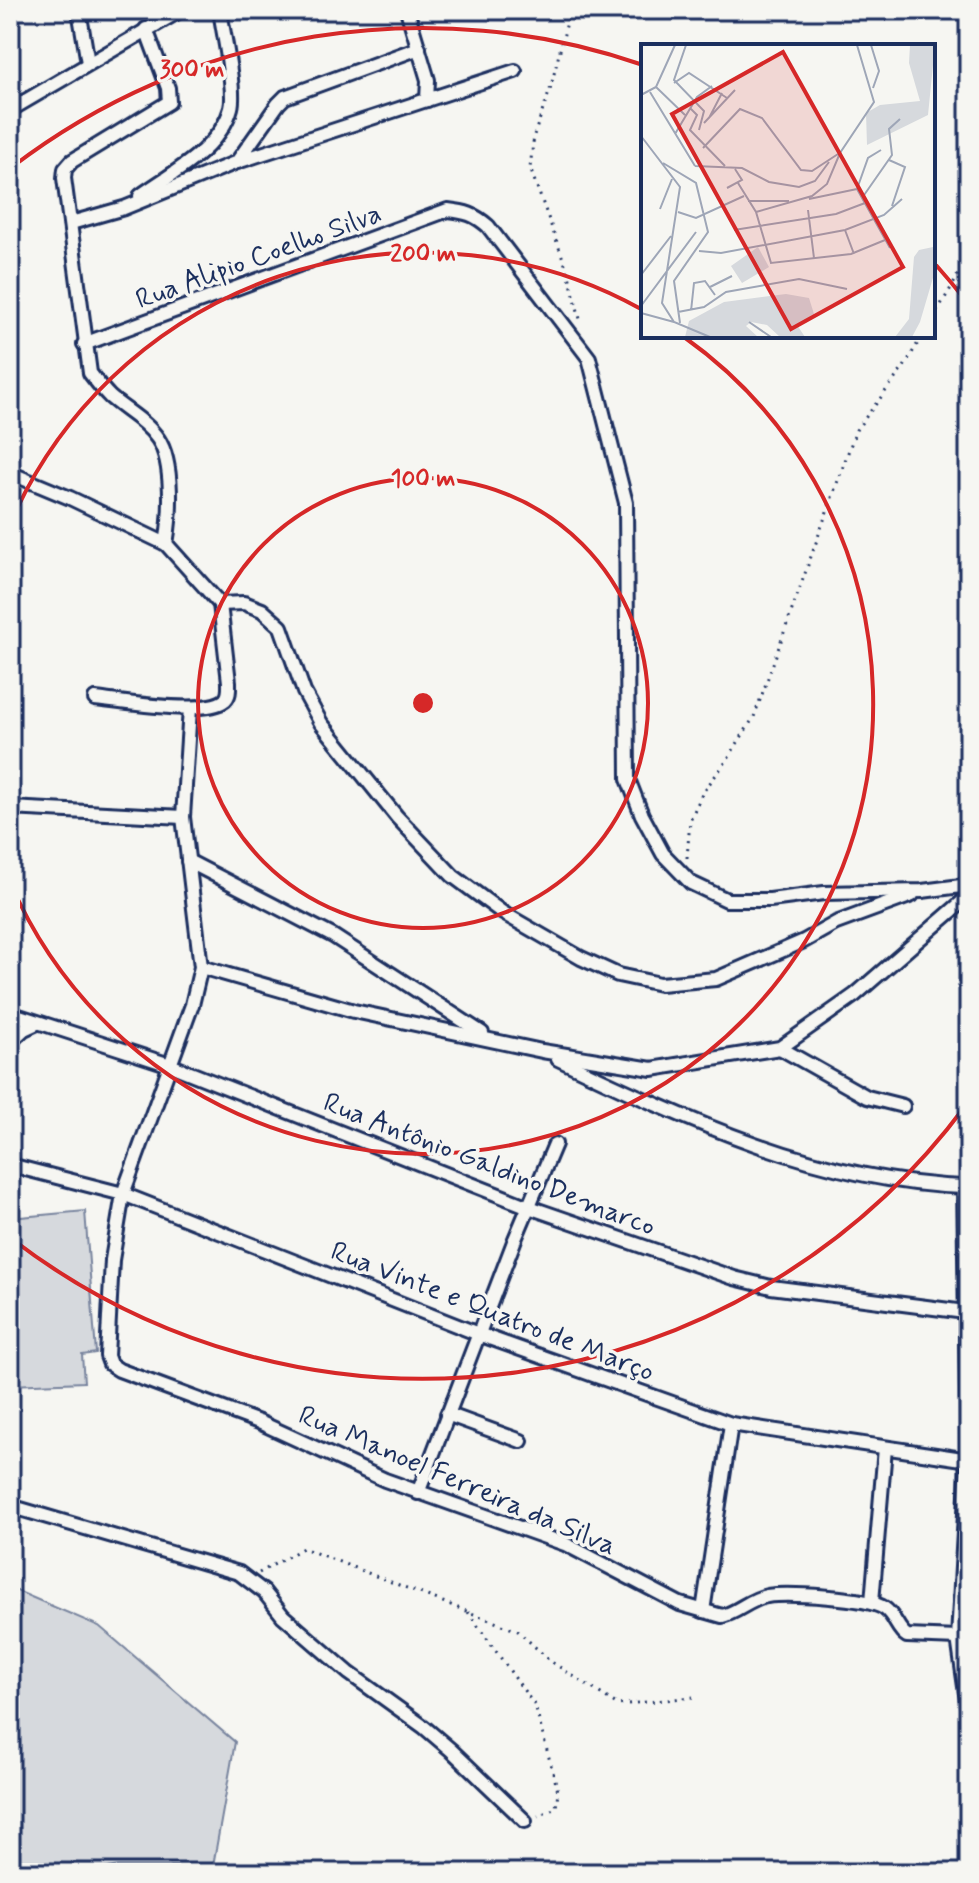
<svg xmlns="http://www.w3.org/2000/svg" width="979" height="1883" font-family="Mynerve,sans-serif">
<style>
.green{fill:#d6d9dd;stroke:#78849e;stroke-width:2}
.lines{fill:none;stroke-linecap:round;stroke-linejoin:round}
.minor-casing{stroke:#1b2f5e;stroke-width:18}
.path{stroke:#1b2f5e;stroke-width:3;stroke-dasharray:2 6;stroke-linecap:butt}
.minor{stroke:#f6f6f2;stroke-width:12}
.ring{fill:none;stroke:#d62828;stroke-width:4}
.labels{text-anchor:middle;stroke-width:7;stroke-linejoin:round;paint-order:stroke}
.street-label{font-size:28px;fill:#1b2f5e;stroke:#f6f6f2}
.inset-road{fill:none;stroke:#9ea6b7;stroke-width:2}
.view{fill:#d62828;fill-opacity:0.15;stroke:#d62828;stroke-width:4}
.inset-edge{fill:none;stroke:#1b2f5e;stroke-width:4}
.centre{fill:#d62828;stroke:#f6f6f2;stroke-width:4}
.ring-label{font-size:24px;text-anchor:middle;font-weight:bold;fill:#d62828;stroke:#f6f6f2;stroke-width:7;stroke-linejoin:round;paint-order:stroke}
</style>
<rect width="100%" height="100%" fill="#f6f6f2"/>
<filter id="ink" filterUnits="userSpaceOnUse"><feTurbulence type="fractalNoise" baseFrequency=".0125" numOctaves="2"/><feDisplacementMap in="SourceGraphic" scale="16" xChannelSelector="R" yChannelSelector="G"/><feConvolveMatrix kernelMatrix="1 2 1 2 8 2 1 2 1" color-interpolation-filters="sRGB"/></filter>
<g filter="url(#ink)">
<g class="green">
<polygon points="85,1211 96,1353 82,1355 84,1382 10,1385 10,1218"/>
<polygon points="10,1588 99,1626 235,1742 213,1866 118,1866 83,1873 10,1873"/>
</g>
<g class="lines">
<defs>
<g id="minor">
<polyline points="79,10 88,63"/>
<polyline points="407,10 428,80 427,100"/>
<path d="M146,29L168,88L169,102L72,161L65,169L64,178L90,373C96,381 103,390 110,397C126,411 146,421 158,439C174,463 171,516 166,544"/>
<polyline points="10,110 181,10"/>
<polyline points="237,162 278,104 285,97 419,48"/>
<path d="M140,196C172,173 220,149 231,108C236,90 223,32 220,10"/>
<polyline points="71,223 124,208 237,162 515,71"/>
<path d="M84,344L448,210C466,212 474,214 488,226L589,358L626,503L628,779L642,815L663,854L691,883L727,900H770L824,893L922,891L969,885"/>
<polyline points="10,473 70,498 166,544 220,604"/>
<polyline points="220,604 244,603 262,610 281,627 304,692 321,723 397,817 453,876 503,913 581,958 618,975 660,984 716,979 804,941 836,923 912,895"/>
<path d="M95,699C121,702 206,716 225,700C230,695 229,689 229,682L220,604"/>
<path d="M190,708L183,817L201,967L192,1005L123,1194L112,1260L107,1356L110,1364L119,1370L259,1422L385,1480L565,1544L680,1604L722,1616C737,1613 750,1599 767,1596C788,1593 867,1597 884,1608C895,1615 897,1630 907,1636L958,1638"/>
<polyline points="10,808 183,817"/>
<polyline points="188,861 333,936 482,1033"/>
<polyline points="201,967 354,1011 542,1051 652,1069 780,1048 855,995 969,896"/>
<polyline points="10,1013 170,1065 529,1207 734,1278 771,1287 965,1312"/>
<polyline points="10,1042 24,1029 37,1023"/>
<polyline points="780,1048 867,1097 903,1106"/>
<path d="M558,1059C686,1120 820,1182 964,1187"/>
<polyline points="10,1165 123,1194 481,1335 731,1424 969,1460"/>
<polyline points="964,1187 968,1460 958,1638 968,1708"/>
<polyline points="447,1414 521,1441"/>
<polyline points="418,1493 515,1239 555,1144"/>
<polyline points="10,1506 239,1573 264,1592 283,1616 349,1673 424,1727 451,1750 525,1821"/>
<polyline points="872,1602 885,1448"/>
<polyline points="703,1611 731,1424"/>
</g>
</defs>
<use href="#minor" class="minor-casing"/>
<g class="path">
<polyline points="570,10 550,90 534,135 530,168 569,275 581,323"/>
<polyline points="966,164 969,179"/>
<polyline points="933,318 954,283 969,250"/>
<polyline points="687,858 690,820 703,792 725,763 754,717 856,430 904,367 922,336"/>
<polyline points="259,1573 303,1548 518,1631 550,1661 618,1705 693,1697"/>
<polyline points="468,1612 535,1706 558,1791 556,1808 538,1816"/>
</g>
<use href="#minor" class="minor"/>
</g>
</g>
<g class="ring">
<circle cx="423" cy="703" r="225"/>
<path d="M10 524A450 450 0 0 1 641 309M684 337A450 450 0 1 1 10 882"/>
<path d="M966 1105A675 675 0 0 1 12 1239M12 167A675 675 0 0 1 643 65M936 265A675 675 0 0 1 966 301"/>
</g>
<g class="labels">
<g class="street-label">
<text transform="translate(258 255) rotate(-20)" y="10">Rua Alipio Coelho Silva</text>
<text transform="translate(490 1163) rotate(21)" y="10">Rua Antônio Galdino Demarco</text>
<text transform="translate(493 1310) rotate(21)" y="10">Rua Vinte e Quatro de Março</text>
<text transform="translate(458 1479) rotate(23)" y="10">Rua Manoel Ferreira da Silva</text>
</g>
</g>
<g transform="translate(641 44)">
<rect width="294" height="294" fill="#f6f6f2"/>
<path d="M269,1H294L287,71L226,101L225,69L239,61L279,57L268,19ZM117,203L128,223L101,239L90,222ZM292,203L294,227L279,278L271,293H254L268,275L273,213L278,206ZM145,250L168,254L173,270L156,281L164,293H139L126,281L110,278L105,282L117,293H44L48,277L83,258Z" fill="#d6d9dd"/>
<path class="inset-road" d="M45,1L33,36L63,67L58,86M230,1L238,27L232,44M33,39L48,29L86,54M15,43L44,71M9,48L54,122M0,51L15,43L34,1M49,64L56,71L49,86L84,122M68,74L81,49M63,79L94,46M34,90L56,53L71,42M0,92L39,143L21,259L33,278L69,293M62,104L99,65L121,74L160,126L171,127L197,110M248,116L264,123L251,162M22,119L55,139L67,188L33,237L39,279M54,122L101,124L128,138L158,143L174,137L188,118M97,139L115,168L130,219L210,210L244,196M86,144L101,136L94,125M216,145L249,204M216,145L227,114L240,106M221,154L251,111L248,85L259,75M168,155L216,145M107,157H148M19,165L31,135M167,166L173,214M37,168L55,174L103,152M115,168L171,152L186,140L199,109L233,58L216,1M93,186L195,170L224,159M204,186L213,210M58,207L80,209L204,186L243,171L261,155M0,231L30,192M69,243L91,232M0,262L55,188M50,267L53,239L64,237L74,251M37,268L63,263L85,248L158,235L206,245M0,269L33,278M108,278L130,293"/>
<path class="view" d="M142,8L262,223L150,285L31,70Z"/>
<rect width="294" height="294" class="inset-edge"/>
</g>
<circle cx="423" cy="703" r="12" class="centre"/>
<g class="ring-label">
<text x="192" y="77">300 m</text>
<text x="423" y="261">200 m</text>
<text x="423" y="486">100 m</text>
</g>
<rect width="979" height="1883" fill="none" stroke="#f6f6f2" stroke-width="40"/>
<rect x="20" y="20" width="939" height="1843" fill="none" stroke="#1b2f5e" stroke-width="3" filter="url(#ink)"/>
</svg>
